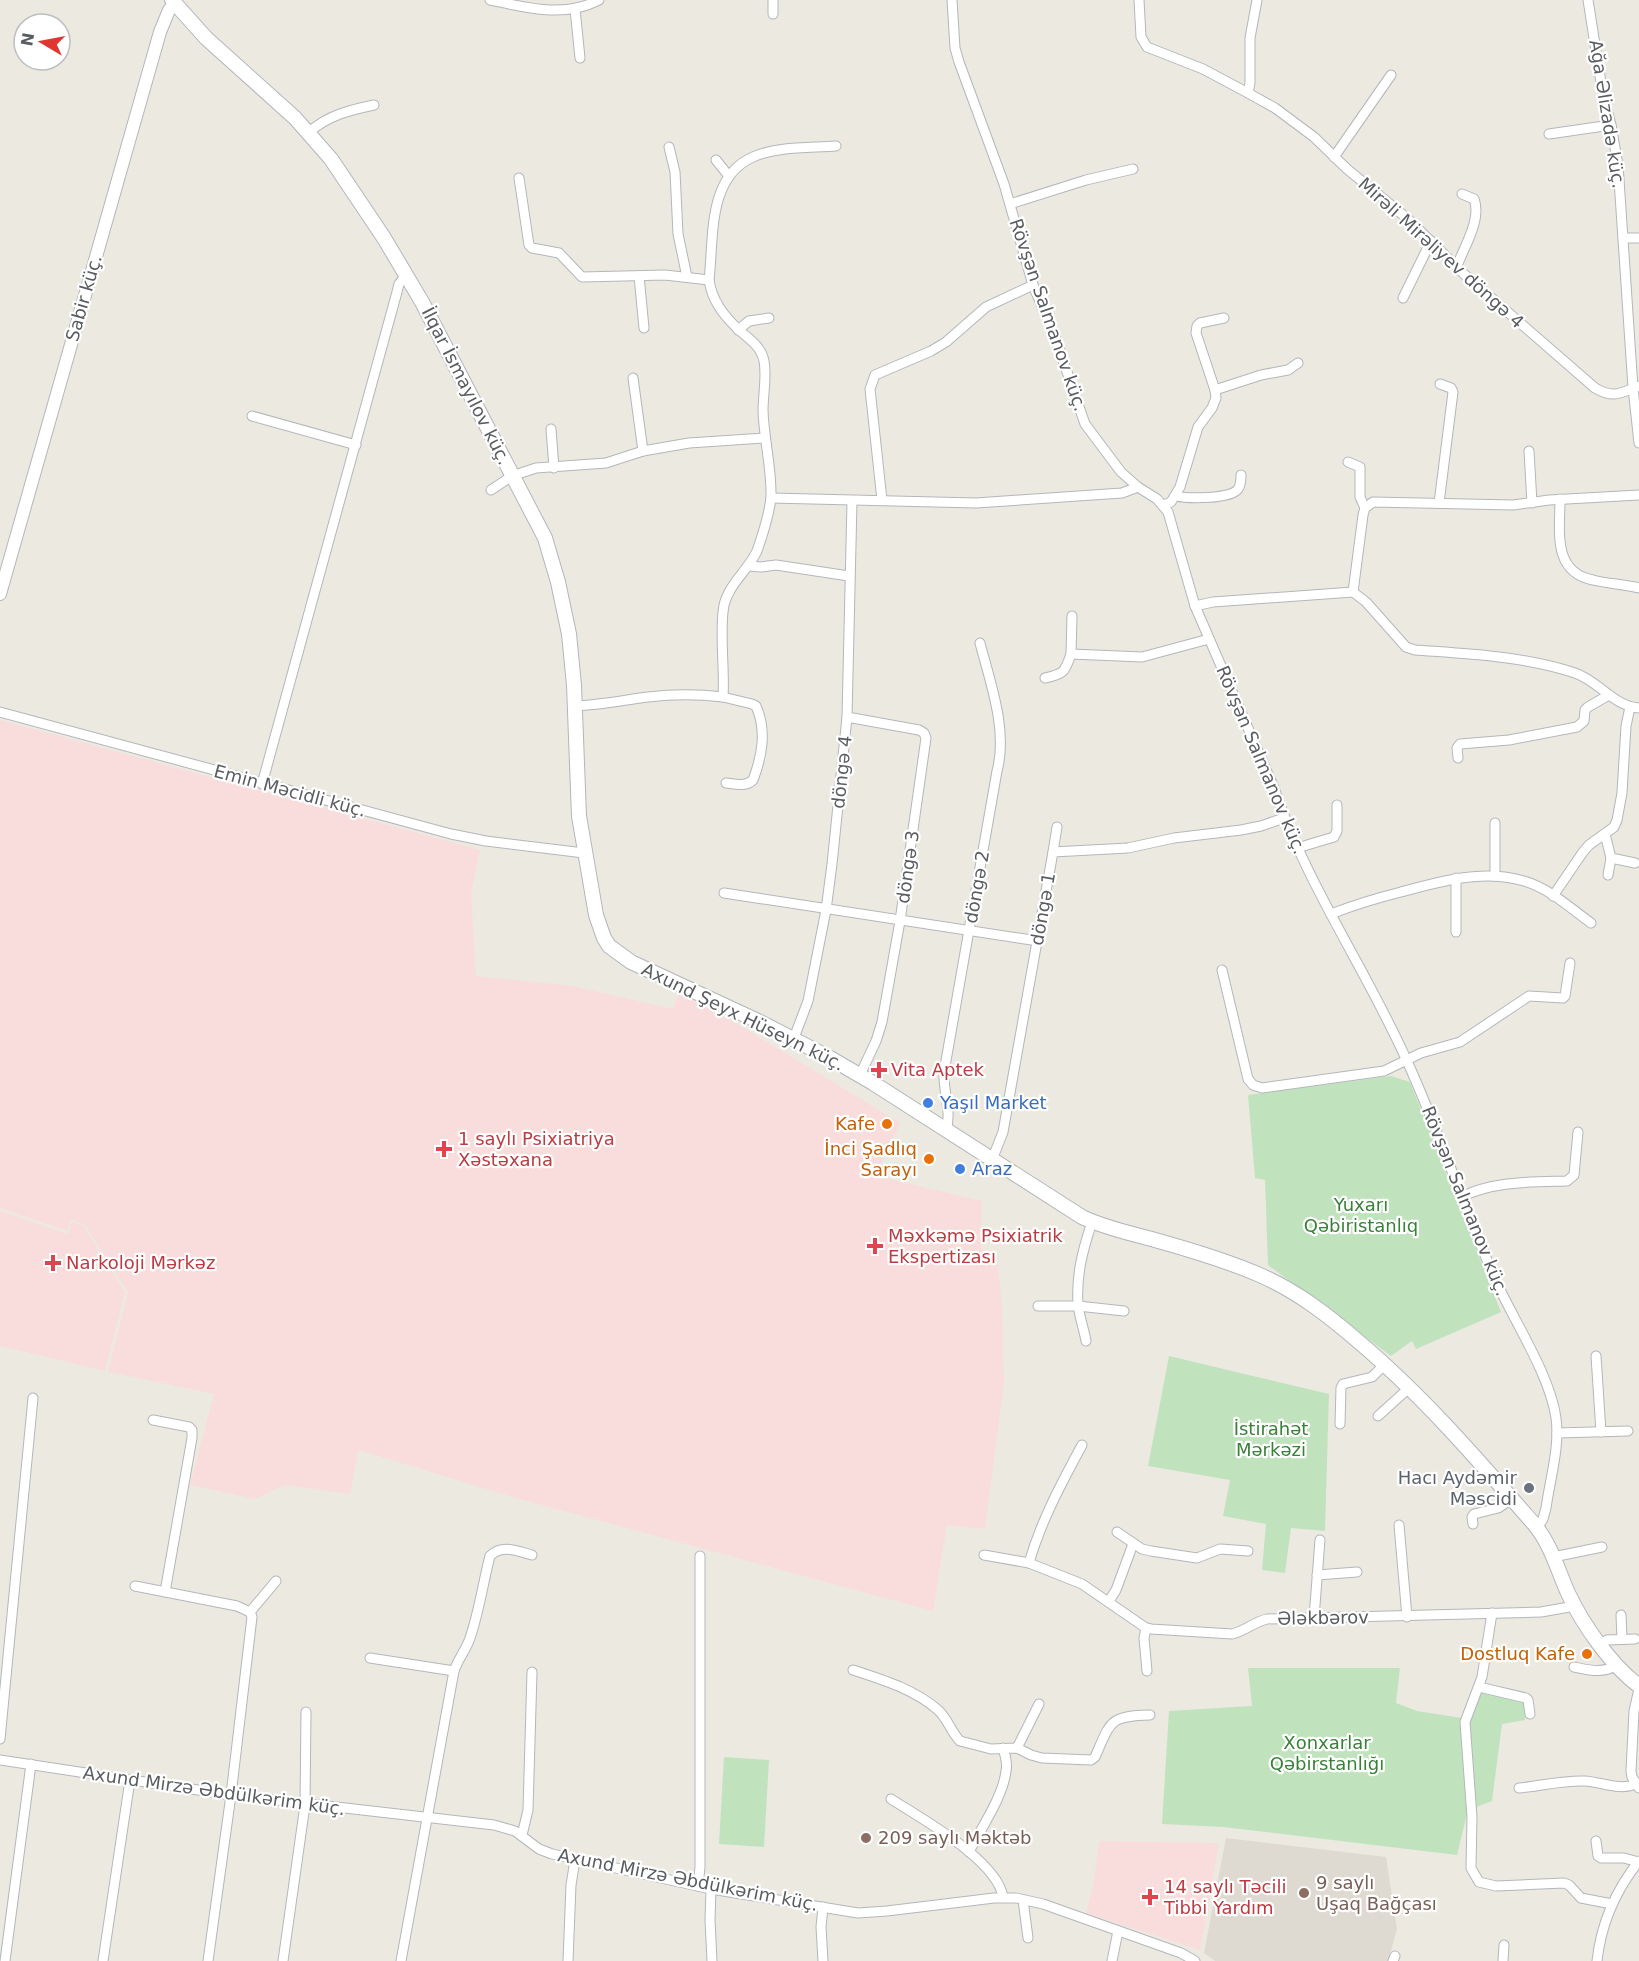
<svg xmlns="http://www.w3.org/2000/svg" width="1639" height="1961" font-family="'DejaVu Sans',sans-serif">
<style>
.education{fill:#dedad2}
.medical{fill:#f9dddc}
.green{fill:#c0e3be}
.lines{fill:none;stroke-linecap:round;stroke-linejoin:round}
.minor-casing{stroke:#b3b7bb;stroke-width:11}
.tertiary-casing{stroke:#b3b7bb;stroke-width:14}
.secondary-casing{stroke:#b2b6bb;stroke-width:16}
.minor{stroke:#fff;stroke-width:9}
.tertiary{stroke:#fff;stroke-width:12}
.secondary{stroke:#fff;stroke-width:14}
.health-dot{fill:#e0444e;stroke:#fff;stroke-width:2}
.shop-dot{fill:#3f7fe0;stroke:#fff;stroke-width:2}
.food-dot{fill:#e8710a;stroke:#fff;stroke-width:2}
.worship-dot{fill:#6b7280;stroke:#fff;stroke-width:2}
.education-dot{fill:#8d6e63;stroke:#fff;stroke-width:2}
.labels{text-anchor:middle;stroke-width:4.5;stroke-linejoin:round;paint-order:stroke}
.street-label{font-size:18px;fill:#595d61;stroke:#fff}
.health-label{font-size:18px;fill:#be3a42;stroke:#fff;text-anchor:start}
.shop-label{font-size:18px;fill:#366cbe;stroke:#fff;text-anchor:start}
.food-label{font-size:18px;fill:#c56008;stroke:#fff;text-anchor:end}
.park-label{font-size:18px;fill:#388138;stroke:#fff}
.worship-label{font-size:18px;fill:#5b616d;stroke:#fff;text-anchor:end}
.education-label{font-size:18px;fill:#785e54;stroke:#fff;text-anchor:start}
</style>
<rect width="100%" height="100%" fill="#ece9e1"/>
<polygon class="education" points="1226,1838 1386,1857 1397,1929 1388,1961 1215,1961 1204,1953"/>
<g class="medical">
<polygon points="0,720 480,850 471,893 476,976 573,986 673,1009 679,993 746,1029 900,1123 876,1176 982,1201 981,1250 996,1251 1002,1305 1004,1384 985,1529 947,1525 933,1611 516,1498 359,1450 350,1494 285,1485 255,1499 190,1485 214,1394 108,1372 128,1292 84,1224 71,1220 67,1231 0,1208"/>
<polygon points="0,1211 68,1234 72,1222 83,1225 125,1292 105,1371 0,1346"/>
<polygon points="1099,1841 1219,1843 1200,1950 1086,1913 1094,1881"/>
</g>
<g class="green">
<polygon points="1391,1076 1410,1082 1501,1312 1416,1349 1412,1341 1391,1356 1268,1265 1265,1180 1255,1178 1248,1095"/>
<polygon points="1169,1356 1329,1394 1325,1531 1291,1528 1285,1573 1262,1570 1266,1524 1223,1516 1230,1480 1148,1466"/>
<polygon points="1248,1668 1400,1668 1396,1703 1417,1711 1468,1719 1483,1691 1525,1700 1525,1720 1502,1724 1492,1801 1468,1810 1457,1855 1223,1827 1162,1824 1169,1711 1252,1706"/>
<polygon points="724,1757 769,1760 764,1847 719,1844"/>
</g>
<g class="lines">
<defs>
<g id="minor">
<path d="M490,0C528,8 564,18 599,0"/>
<path d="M952,0L955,48L959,62L1004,184L1033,285L1054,334L1085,424L1121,472L1138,487L1157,499L1168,512L1195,606L1274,788C1306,884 1366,969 1407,1061C1440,1133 1464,1209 1496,1281C1514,1321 1550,1375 1556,1418C1560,1447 1550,1479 1546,1508L1543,1519L1537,1528"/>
<path d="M1139,0L1141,37L1147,47L1203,69L1248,93L1275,108L1314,137L1347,169L1408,219L1464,274L1595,388C1614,399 1620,393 1639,386"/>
<polyline points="1588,0 1603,95 1611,125 1618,165 1633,388 1639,443"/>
<polyline points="575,9 580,58"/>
<polyline points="773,14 773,0"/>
<polyline points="1248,93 1250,83 1250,38 1257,0"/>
<path d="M309,132C329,115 350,110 374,105"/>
<polyline points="1549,134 1611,125"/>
<polyline points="669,147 675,172 678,234 687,277"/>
<polyline points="1334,157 1391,75"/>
<polyline points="716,160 728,175"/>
<polyline points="519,178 529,245 532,248 559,253 582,277 665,275 709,280"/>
<polyline points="1010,204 1086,180 1133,169"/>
<polyline points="1623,238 1639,238"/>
<path d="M1457,266C1464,247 1482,219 1474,199L1462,194"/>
<polyline points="639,276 644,328"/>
<polyline points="1403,298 1431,241"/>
<polyline points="738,330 749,321 769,318"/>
<polyline points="633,378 643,451"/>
<polyline points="1215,390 1261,375 1288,370 1298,363"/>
<polyline points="252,416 356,445"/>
<polyline points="551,429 554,468"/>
<polyline points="1529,451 1532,503"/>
<polyline points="1348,462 1360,467 1360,497 1365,508"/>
<polyline points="491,490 512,476 536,468 606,463 643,451 689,443 765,438"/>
<path d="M1176,496C1188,499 1231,499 1238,489C1241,485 1241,479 1241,475"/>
<polyline points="771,498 976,503 1122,493 1138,487"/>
<path d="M1560,499C1560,531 1552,572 1593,580C1608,584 1624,584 1639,588"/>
<polyline points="882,500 870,389 875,375 931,351 946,342 986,307 1033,285"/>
<polyline points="1439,503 1453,392 1451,388 1440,384"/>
<polyline points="1164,505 1171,502 1180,487 1198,427 1212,408 1216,398 1215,390 1196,333 1197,326 1200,323 1224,318"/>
<polyline points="749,566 761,567 776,565 849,576"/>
<polyline points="1353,592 1363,515 1365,508 1373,502 1513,505 1549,500 1639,495"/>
<path d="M1195,606L1213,602L1353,592L1366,602L1406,647L1415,650C1469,654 1523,656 1575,673C1599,681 1613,706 1639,708"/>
<polyline points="1071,654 1072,616"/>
<path d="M1045,678C1064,674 1065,672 1071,654L1142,657L1209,639"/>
<path d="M723,697L752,704L756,706C767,731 762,756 753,780C746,787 735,784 726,783"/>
<path d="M575,706C600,705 624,700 648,697C673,694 698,694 723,697C725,669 719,631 724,605C729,584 748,570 757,551C763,534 769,515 771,498C772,469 764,440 763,411C763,394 767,377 764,361C761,346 749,339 739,330C724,316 712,301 709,280C714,238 707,177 753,157C777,146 810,148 836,146"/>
<polyline points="0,712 451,834 486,841 584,853"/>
<polyline points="847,717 919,730 924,733 926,738 900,921 882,1022 876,1041 860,1075"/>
<polyline points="1458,758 1457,748 1460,744 1509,740 1577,727 1584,721 1585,710 1588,707 1609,695"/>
<polyline points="262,784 397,292 399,284 406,275"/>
<polyline points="1605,834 1611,858 1635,863"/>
<polyline points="1297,848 1334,837 1337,831 1337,805"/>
<polyline points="1053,852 1057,827"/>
<polyline points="1608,875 1611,858"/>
<polyline points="1495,876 1495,823"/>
<polyline points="1456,878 1456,932"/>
<polyline points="724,893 1038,941"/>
<polyline points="1553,896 1583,852 1589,845 1614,827 1617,820 1622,793 1626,726 1630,707"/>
<path d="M1331,914C1354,905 1377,898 1401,892C1441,881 1483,869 1524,881C1549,888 1570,908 1591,923"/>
<polyline points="1222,970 1248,1079 1253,1085 1262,1088 1384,1071 1421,1053 1460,1042 1529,996 1563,998 1565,996 1570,963"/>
<polyline points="794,1038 808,1001 826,910 832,864 847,717 852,501"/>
<path d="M946,1131C952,1111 943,1093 944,1072L997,771C1008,730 990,682 980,643"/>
<polyline points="992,1160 1003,1132 1053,852 1128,848 1174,838 1241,830 1261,826 1284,818"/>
<path d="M1461,1197C1494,1181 1531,1182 1567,1181L1574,1175L1578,1132"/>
<polyline points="1038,1306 1078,1306 1124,1311"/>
<path d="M1086,1341C1084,1329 1079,1316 1078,1304C1076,1275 1083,1249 1092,1222"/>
<polyline points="1596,1356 1601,1432"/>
<polyline points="1378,1416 1409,1388"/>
<polyline points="153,1420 189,1427 192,1430 192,1438 165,1592"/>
<polyline points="1340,1424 1341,1388 1343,1384 1372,1377 1385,1364"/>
<polyline points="1557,1433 1628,1431"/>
<polyline points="1473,1524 1472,1517 1474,1514 1498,1508 1512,1499"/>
<polyline points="1399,1525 1407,1617"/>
<polyline points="1117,1532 1142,1549 1151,1551 1197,1558 1220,1549 1248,1551"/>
<path d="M984,1555L1029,1563L1082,1584L1146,1628L1151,1629L1232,1634C1245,1631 1254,1622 1267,1619L1541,1612L1575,1606"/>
<polyline points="1553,1557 1602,1547"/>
<path d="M1029,1563C1041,1521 1061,1484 1082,1445"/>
<polyline points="1317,1575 1357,1572"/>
<polyline points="135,1586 237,1606 250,1612 252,1617 231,1795 208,1961"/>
<polyline points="1109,1601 1116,1590 1133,1544"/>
<polyline points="250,1612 276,1581"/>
<polyline points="1492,1613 1482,1677 1465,1722 1472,1817 1471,1868 1479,1882 1496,1886 1564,1883 1569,1885 1581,1898 1612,1904"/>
<polyline points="1621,1615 1622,1639"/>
<polyline points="1314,1618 1320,1540"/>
<polyline points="1146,1628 1144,1638 1147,1671"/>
<polyline points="1601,1644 1607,1640 1635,1639"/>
<polyline points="370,1658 454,1671"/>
<path d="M1574,1667C1589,1670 1603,1674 1617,1665"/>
<path d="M853,1670C883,1680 914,1689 938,1710C948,1719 951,1732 960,1741L991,1749L1017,1748L1031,1755L1042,1758L1091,1760L1095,1757C1111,1721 1109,1716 1150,1715"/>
<polyline points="1479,1687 1526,1698 1528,1700 1530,1714"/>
<polyline points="1639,1689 1634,1711 1631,1771 1632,1777 1639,1788"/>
<polyline points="0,1739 33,1398"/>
<polyline points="1017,1748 1039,1704"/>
<polyline points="0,1760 231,1795 494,1825 515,1831 539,1849 552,1854 711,1889 858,1913 887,1911 994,1898 1016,1898 1043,1904 1181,1953 1195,1961"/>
<path d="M1519,1788C1541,1786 1563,1780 1585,1781C1601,1782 1620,1791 1636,1784"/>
<path d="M891,1799C922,1819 997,1860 1003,1897"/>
<polyline points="522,1835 528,1810 532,1672"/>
<polyline points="1596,1841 1598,1856 1601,1858 1624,1858 1638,1862"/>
<path d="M969,1852C981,1828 1003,1797 1006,1771C1008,1763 1005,1755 1003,1748"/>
<polyline points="698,1886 700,1867 700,1556"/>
<polyline points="711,1889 710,1920 712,1961"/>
<polyline points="1023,1900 1028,1938"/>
<polyline points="823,1907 821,1927 823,1961"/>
<polyline points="5,1961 31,1764"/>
<polyline points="103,1961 130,1780"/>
<polyline points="283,1961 305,1805 306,1712"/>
<path d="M401,1961L454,1671C458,1659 466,1650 470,1638C479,1612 483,1583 490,1556C502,1544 517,1551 532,1555"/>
<polyline points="568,1961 571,1885 575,1860"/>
<polyline points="1112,1961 1118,1931"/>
<polyline points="1393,1961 1395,1956"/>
<polyline points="1503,1961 1504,1945"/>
<path d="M1597,1961C1601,1924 1616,1890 1639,1861"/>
</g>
<polyline id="tertiary" points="0,594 160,32 169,10 175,4"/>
<path id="secondary" d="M172,0L206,38L295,118L331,159L384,238L422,302L545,538L558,582L569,634L574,685L579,816L596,915L604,938L609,946L631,962L758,1021L830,1058L873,1083L1082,1217C1105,1228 1130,1233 1155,1240C1191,1250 1228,1261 1262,1276C1298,1292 1329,1316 1359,1342C1424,1397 1479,1461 1534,1524C1551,1544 1558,1571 1568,1593C1583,1625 1611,1665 1639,1686"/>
</defs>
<use href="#minor" class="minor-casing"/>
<use href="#tertiary" class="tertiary-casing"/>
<use href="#secondary" class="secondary-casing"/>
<use href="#minor" class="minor"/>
<use href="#tertiary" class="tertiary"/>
<use href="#secondary" class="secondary"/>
</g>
<g class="health-dot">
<path d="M876 1061h6v6h6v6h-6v6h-6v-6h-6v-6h6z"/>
<path d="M441 1140h6v6h6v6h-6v6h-6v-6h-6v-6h6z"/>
<path d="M872 1237h6v6h6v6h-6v6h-6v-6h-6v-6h6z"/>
<path d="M50 1254h6v6h6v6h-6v6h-6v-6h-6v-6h6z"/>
<path d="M1147 1888h6v6h6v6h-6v6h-6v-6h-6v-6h6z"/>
</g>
<g class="shop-dot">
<circle cx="928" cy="1103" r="6"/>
<circle cx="960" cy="1169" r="6"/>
</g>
<g class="food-dot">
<circle cx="887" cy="1124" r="6"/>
<circle cx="929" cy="1159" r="6"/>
<circle cx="1587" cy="1654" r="6"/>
</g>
<circle class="worship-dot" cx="1529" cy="1488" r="6"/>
<g class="education-dot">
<circle cx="866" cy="1838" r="6"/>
<circle cx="1304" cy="1893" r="6"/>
</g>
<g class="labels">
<g class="street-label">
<text transform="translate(1607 114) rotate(81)" y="6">Ağa Əlizadə küç.</text>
<text transform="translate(1441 253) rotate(42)" y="6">Mirəli Mirəliyev döngə 4</text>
<text transform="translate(84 298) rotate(-74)" y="6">Sabir küç.</text>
<text transform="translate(1048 315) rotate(71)" y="6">Rövşən Salmanov küç.</text>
<text transform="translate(466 386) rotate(63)" y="6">İlqar İsmayılov küç.</text>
<text transform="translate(1261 760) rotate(67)" y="6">Rövşən Salmanov küç.</text>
<text transform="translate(842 772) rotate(-84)" y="6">döngə 4</text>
<text transform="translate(290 791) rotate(15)" y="6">Emin Məcidli küç.</text>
<text transform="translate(908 867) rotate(-82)" y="6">döngə 3</text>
<text transform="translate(977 887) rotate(-80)" y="6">döngə 2</text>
<text transform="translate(1043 909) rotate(-80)" y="6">döngə 1</text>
<text transform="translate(743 1017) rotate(26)" y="6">Axund Şeyx Hüseyn küç.</text>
<text transform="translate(1465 1201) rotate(68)" y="6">Rövşən Salmanov küç.</text>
<text transform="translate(1323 1618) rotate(-1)" y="6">Ələkbərov</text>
<text transform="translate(214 1791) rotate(8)" y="6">Axund Mirzə Əbdülkərim küç.</text>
<text transform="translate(688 1880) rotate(11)" y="6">Axund Mirzə Əbdülkərim küç.</text>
</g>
<g class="health-label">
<text x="891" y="1076">Vita Aptek</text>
<text x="458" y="1145">1 saylı Psixiatriya<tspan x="458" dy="21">Xəstəxana</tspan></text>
<text x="888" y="1242">Məxkəmə Psixiatrik<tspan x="888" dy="21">Ekspertizası</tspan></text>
<text x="66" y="1269">Narkoloji Mərkəz</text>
<text x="1164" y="1893">14 saylı Təcili<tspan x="1164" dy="21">Tibbi Yardım</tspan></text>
</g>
<g class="shop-label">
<text x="940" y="1109">Yaşıl Market</text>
<text x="972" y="1175">Araz</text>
</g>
<g class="food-label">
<text x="875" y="1130">Kafe</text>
<text x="917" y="1155">İnci Şadlıq<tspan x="917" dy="21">Sarayı</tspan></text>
<text x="1575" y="1660">Dostluq Kafe</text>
</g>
<g class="park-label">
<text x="1361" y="1211">Yuxarı<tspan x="1361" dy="21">Qəbiristanlıq</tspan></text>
<text x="1271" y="1435">İstirahət<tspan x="1271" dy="21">Mərkəzi</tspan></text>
<text x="1327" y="1749">Xonxarlar<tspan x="1327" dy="21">Qəbirstanlığı</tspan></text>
</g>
<g class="worship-label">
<text x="1517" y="1484">Hacı Aydəmir<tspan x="1517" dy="21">Məscidi</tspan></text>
</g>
<g class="education-label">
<text x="878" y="1844">209 saylı Məktəb</text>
<text x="1316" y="1889">9 saylı<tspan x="1316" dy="21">Uşaq Bağçası</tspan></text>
</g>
</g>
<g transform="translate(42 42) rotate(280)"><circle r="28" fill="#ffffff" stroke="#bdbec0" stroke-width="1.5"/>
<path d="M0-4.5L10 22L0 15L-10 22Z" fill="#e03632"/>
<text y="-9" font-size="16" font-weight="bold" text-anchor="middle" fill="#595d61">N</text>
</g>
</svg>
